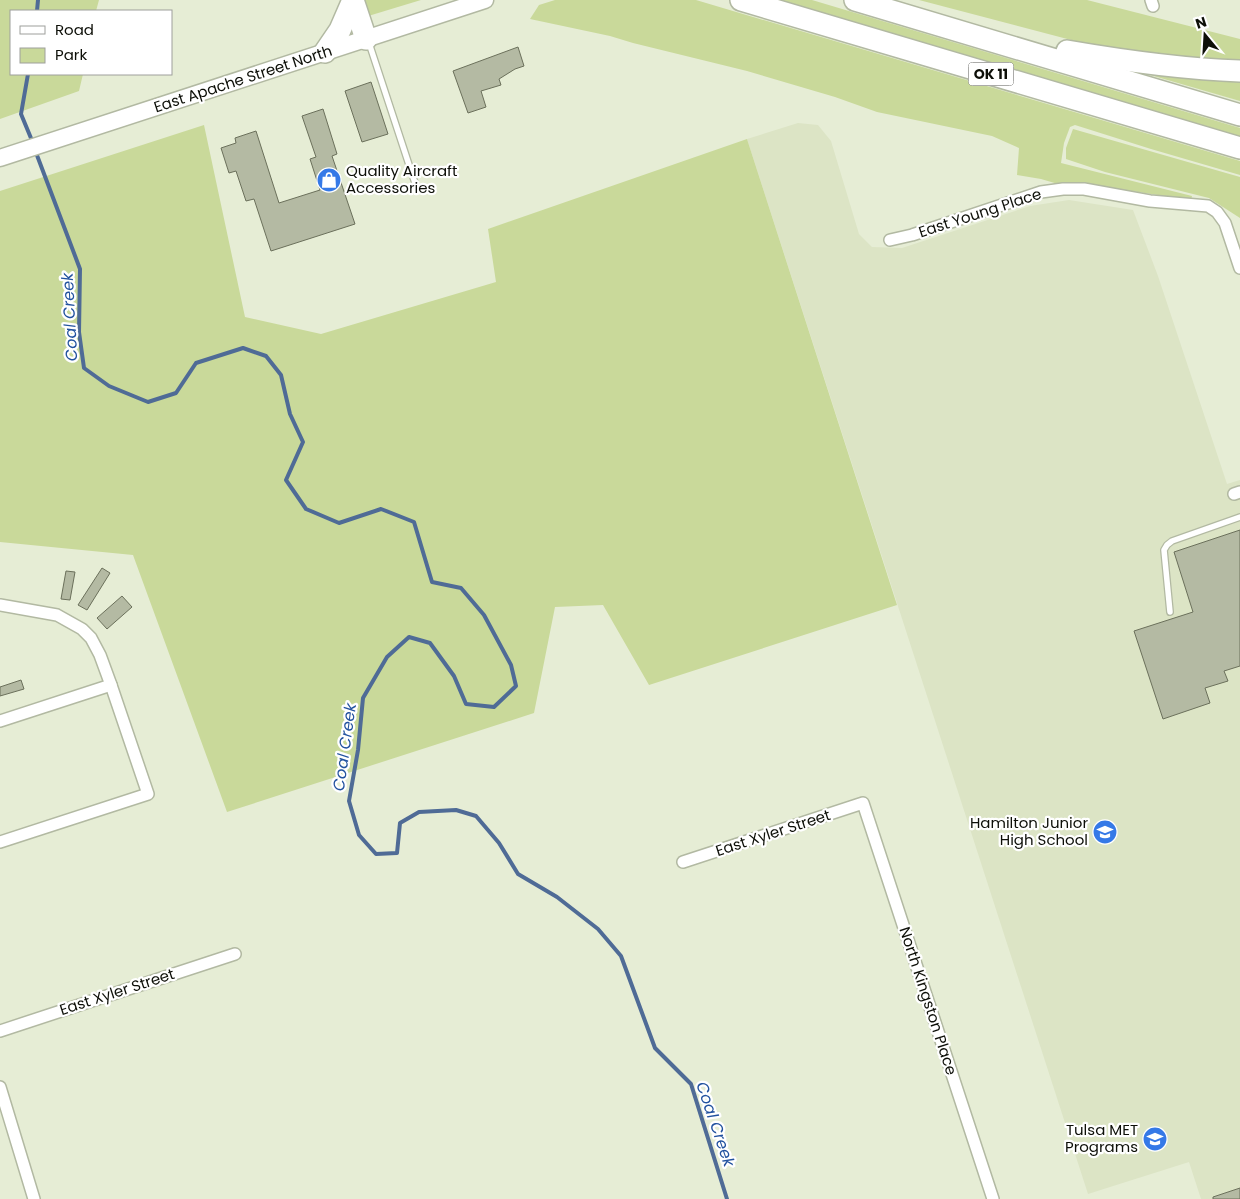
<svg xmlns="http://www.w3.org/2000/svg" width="1240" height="1199" font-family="Poppins,sans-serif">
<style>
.built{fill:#dce4c5}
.green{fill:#c9d99a}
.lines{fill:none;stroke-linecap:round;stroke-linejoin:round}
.stream{stroke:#4f6b96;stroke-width:4}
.building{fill:#b4baa3;stroke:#6b705b}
.service-casing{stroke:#b2b9a2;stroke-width:8}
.minor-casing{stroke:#b2b9a2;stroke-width:14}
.secondary-casing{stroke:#b2b9a2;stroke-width:19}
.motorway-casing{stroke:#b2b9a2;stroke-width:24}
.service{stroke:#fff;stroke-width:5.5}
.minor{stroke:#fff;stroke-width:11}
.secondary{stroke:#fff;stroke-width:16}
.motorway{stroke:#fff;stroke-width:21}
.labels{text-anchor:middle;stroke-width:4.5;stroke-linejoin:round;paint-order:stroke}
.shield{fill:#fff;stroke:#565752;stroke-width:1}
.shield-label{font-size:14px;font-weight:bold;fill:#0d0f08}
.street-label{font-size:15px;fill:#0d0f08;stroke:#fff}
.poi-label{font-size:15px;fill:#0d0f08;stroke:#fff;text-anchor:end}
.water-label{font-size:16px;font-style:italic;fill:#22529f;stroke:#fff}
</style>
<rect width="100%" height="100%" fill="#e6edd5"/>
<polygon class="built" points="798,123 818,125 831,141 859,234 872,247 902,248 1030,206 1069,200 1133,210 1158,276 1227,484 1240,480 1240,1199 1201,1199 1189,1162 1088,1194 747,139"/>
<g class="green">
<polygon points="0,0 99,0 96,11 11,11 11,74 83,74 79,91 0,119"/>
<polygon points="360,0 421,0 365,17"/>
<polygon points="555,0 696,0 1240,161 1240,175 1151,149 1075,125 1070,127 1064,143 1061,163 1192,196 1191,200 1105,187 1058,184 1041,179 1017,175 1019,148 992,136 877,112 835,97 747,71 633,43 610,36 530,19 539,5"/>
<polygon points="770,0 812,0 1240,128 1240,140"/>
<polygon points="919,0 1087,0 1240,39 1240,64 1132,56"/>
<polygon points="1140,72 1240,76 1240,101"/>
<polygon points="204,125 245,317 321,334 496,282 488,229 747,139 897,605 649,685 603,605 555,607 534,713 227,812 133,555 0,542 0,191"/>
<polygon points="1073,129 1240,177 1240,218 1209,198 1105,172 1066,159 1066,148"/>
</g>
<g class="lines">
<g class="stream">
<polyline points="37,11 38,0"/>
<polyline points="28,74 21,114 33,143"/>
<polyline points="35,150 80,269 79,332 84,368 109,386 148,402 176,393 196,363 243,348 266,356 281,375 290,414 303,442 286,480 306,509 339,523 381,509 414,522 432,582 461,588 484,615 511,665 516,686 494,707 466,704 454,676 430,643 409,637 387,657 363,698 358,750 349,801 359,835 376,854 397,853 400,823 419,812 456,810 476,816 499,843 518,874 557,897 598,929 621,956 655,1048 691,1084 727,1199"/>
</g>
</g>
<g class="building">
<polygon points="518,47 524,66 515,69 499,79 501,85 481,91 486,107 468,113 453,71"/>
<polygon points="371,82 388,134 362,142 345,91"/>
<polygon points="323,109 337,154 332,156 355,224 271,251 254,199 246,201 236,171 229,173 221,148 236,143 235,138 256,131 279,203 320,190 310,159 316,157 302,116"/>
<polygon points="1240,530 1240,666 1224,671 1228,681 1205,688 1210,703 1163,719 1134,631 1193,612 1174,552"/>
<polygon points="102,568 110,573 87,610 78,605"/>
<polygon points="66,571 75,572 70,600 61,599"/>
<polygon points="122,596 132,607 107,629 97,618"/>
<polygon points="21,680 24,689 0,696 0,687"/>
<polygon points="1240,1188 1240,1199 1213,1199 1213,1197"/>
</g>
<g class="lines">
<defs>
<g id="service">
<polyline points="369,43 416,186"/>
<polyline points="1170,612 1164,550 1167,545 1172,541 1240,517"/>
</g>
<g id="minor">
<polyline points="1151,0 1153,6"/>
<polyline points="890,240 912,235 1041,192 1063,189 1084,189 1150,201 1208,206 1217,212 1225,223 1240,268"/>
<polyline points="1234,494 1240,492"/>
<polyline points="0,605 57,615 82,629 91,638 100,655 111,685 148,794 0,842"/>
<polyline points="0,721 111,685"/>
<polyline points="683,862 863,803 993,1199"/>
<polyline points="0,1031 235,954"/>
<polyline points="0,1087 34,1199"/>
</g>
<polyline id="secondary" points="0,158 485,0"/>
<g id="motorway">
<polyline points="353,0 366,39"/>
<polyline points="741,0 1240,148"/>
<polyline points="855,0 1240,115"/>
<path d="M1067,51C1125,61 1180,69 1240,71"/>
<polyline points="325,52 340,30 353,0"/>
</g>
</defs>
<use href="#service" class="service-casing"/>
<use href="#minor" class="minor-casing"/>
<use href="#secondary" class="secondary-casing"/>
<use href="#motorway" class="motorway-casing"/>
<use href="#service" class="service"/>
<use href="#minor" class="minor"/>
<use href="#secondary" class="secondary"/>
<use href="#motorway" class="motorway"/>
</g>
<defs>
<symbol id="shop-disc" viewBox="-11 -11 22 22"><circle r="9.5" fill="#3579e7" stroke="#fff"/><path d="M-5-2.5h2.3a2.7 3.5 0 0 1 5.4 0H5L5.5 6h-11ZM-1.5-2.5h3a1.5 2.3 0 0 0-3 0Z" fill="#fff"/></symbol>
<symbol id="school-disc" viewBox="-11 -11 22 22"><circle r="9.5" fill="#3579e7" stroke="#fff"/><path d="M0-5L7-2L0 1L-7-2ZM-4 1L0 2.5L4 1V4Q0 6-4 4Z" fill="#fff"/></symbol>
</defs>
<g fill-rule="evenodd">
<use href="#shop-disc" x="315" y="166" width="28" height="28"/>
<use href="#school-disc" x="1091" y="818" width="28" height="28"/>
<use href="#school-disc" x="1141" y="1125" width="28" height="28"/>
</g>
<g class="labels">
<rect class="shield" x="968.5" y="62.5" width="45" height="23" rx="4"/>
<g class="shield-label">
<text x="991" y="79">OK 11</text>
</g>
<g class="street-label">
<text transform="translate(243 79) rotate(-18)" y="5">East Apache Street North</text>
<text transform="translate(980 213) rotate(-18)" y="5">East Young Place</text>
<text transform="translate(773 833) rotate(-18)" y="5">East Xyler Street</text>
<text transform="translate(117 992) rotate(-18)" y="5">East Xyler Street</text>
<text transform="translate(928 1001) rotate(72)" y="5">North Kingston Place</text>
</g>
<g class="poi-label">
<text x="346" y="176" text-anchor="start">Quality Aircraft<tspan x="346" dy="17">Accessories</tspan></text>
<text x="1088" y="828">Hamilton Junior<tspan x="1088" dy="17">High School</tspan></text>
<text x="1138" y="1135">Tulsa MET<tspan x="1138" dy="17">Programs</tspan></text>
</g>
<g class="water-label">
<text transform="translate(69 317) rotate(-93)" y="6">Coal Creek</text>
<text transform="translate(344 747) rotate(-82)" y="6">Coal Creek</text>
<text transform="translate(716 1124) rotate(71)" y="6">Coal Creek</text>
</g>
</g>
<rect x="10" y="10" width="162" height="65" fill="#ffffff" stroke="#9e9f9c"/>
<rect x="20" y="26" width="25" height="8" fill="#ffffff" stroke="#9e9f9c"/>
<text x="55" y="35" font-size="15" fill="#0d0f08">Road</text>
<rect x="20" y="48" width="25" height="15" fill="#c9d99a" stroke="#9e9f9c"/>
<text x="55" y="60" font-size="15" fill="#0d0f08">Park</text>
<g transform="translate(1205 35) rotate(342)" stroke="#ffffff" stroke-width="4" paint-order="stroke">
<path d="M0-4L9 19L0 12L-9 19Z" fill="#0d0f08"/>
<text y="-8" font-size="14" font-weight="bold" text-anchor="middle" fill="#0d0f08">N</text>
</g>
</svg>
